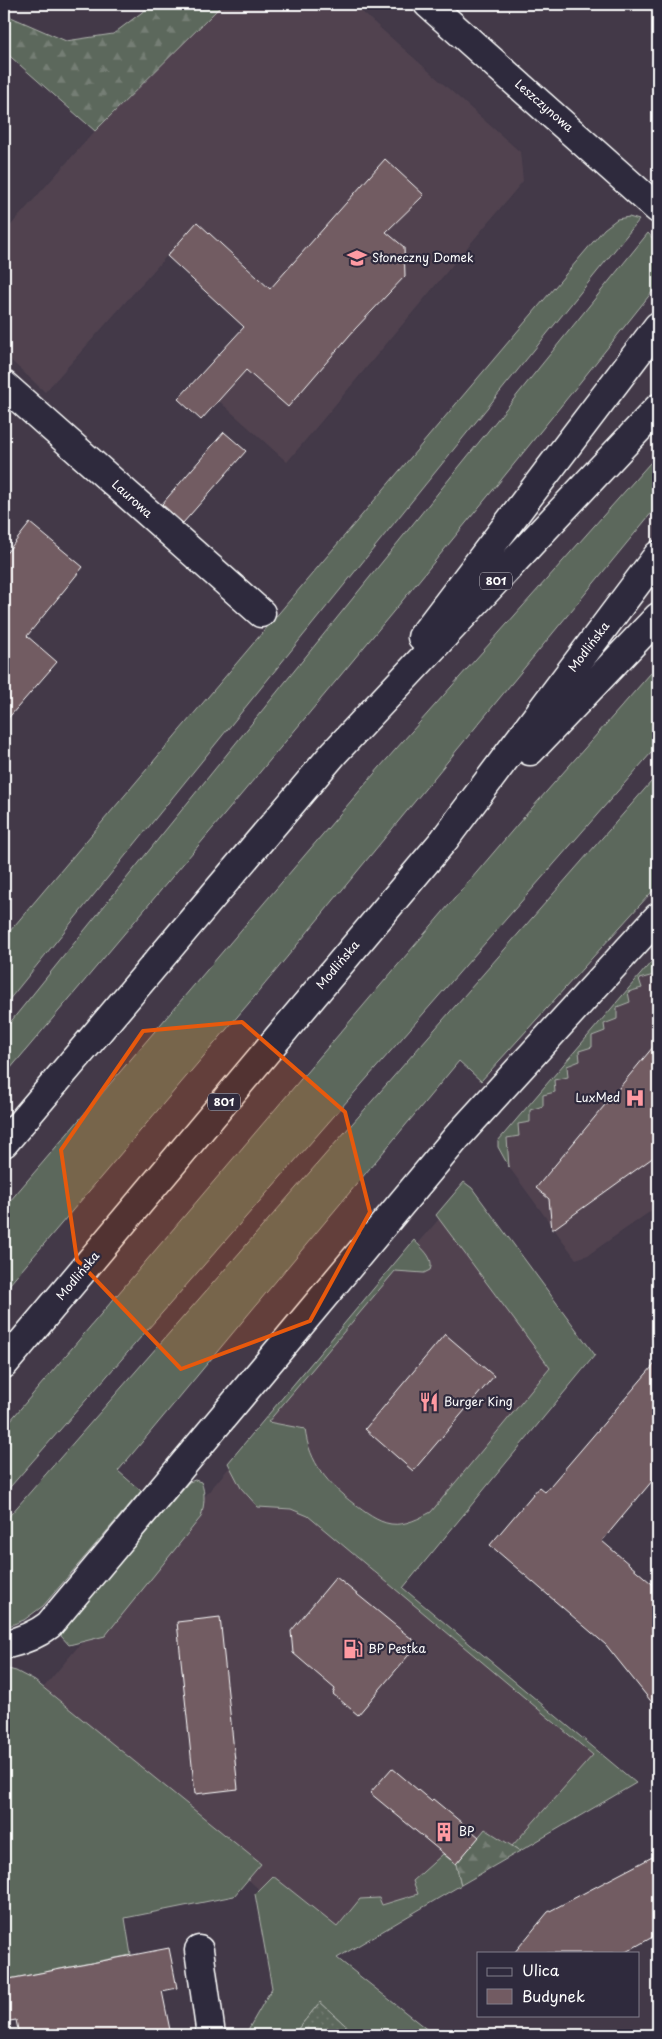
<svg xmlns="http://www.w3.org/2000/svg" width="662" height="2039" font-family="'Playpen Sans',sans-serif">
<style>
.built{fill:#514350}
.grass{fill:#5c675b;stroke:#aeb3ad}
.forest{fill:url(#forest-firs);stroke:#aeb3ad}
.park{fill:url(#park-dots);stroke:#aeb3ad}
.building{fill:#725b62;stroke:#fff}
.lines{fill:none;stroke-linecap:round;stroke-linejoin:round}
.minor-casing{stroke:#fff;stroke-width:31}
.major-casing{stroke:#fff;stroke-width:31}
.minor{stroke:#2f2a3d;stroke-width:28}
.major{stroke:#2f2a3d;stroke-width:28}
.marked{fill:#e8590c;fill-opacity:0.2;stroke:#e8590c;stroke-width:4;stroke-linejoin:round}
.labels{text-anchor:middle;stroke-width:4.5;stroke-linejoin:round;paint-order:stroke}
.shield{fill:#2f2a3d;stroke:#c1bfc5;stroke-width:1}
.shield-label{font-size:11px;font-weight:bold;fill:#fff}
.street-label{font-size:12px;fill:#fff;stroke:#2f2a3d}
.poi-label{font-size:12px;fill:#fff;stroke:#2f2a3d;text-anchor:start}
</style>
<defs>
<pattern id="forest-firs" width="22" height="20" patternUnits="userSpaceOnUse" patternTransform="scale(1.25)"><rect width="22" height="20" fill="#5c675b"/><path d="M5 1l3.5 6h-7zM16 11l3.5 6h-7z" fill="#747e74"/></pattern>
<pattern id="park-dots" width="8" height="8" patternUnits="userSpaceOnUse" patternTransform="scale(1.25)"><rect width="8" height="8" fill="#5c675b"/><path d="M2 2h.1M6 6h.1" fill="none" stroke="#747e74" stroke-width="1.8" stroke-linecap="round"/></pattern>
</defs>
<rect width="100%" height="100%" fill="#433948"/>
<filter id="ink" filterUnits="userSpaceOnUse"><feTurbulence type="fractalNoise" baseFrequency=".02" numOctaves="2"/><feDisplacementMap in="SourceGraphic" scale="10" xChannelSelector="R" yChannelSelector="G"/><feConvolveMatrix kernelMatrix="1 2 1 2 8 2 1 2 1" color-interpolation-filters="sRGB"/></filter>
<g filter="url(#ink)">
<g class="built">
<polygon points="223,4 353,4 520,152 523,181 287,462 219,401 297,312 197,222 45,392 4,354 4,233 95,131"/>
<polygon points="658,954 658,1206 588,1255 576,1259 509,1167 498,1147 498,1141"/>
<polygon points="444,1213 570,1386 403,1588 636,1783 336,1958 39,1693"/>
</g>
<g class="grass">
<polygon points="629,217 639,220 4,1006 4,938 604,229 617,219"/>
<path d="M648,233C662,247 660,269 656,287C444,555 224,816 4,1076V1030Z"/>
<polygon points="658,454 658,505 260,990 4,1291 4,1208 380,767"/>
<polygon points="658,665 658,745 4,1494 4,1428 517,825"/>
<polygon points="658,774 658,885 481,1081 459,1061 118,1471 141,1491 43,1606 24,1620 4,1628 4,1522"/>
<polygon points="658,954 658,964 653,966 654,975 639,979 642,988 628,992 630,1002 617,1007 617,1019 604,1024 605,1031 592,1036 592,1047 579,1051 580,1061 567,1066 568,1077 554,1080 555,1092 543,1095 543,1106 530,1110 530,1122 518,1124 519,1136 507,1138 509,1167 498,1147 498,1141"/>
<path d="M464,1182L472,1188L595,1355L403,1588L636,1783L520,1851L512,1846L593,1755L308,1516L291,1509L258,1507L241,1488L228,1463L414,1240C422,1249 435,1258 430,1270L424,1273L395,1271L268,1422L305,1429C309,1463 328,1484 354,1504C365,1512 377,1522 391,1524C405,1526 420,1518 431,1512L550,1368L436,1215Z"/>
<path d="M195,1480L201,1482C206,1493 204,1506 201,1517L105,1636L69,1645L61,1636L63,1630L189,1482Z"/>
<polygon points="4,1668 16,1671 35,1681 261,1864 234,1896 125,1918 131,1955 4,1980"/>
<polygon points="443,1854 456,1864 461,1885 337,1958 434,2035 356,2035 320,2002 293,2035 245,2035 272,1988 255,1894 273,1876 337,1927 360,1899 379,1898 382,1905 418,1894 413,1881"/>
</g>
<g class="forest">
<polygon points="153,4 223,4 95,131 4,51 4,14 66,41 113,34"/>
<polygon points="485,1829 520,1851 461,1885 456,1864"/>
</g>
<polygon class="park" points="320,2002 356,2035 293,2035"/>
<g class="building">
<polygon points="385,159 424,195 386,232 404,247 405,276 355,329 288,407 246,370 201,420 178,399 244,327 167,256 197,222 270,289"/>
<polygon points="224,432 246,451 183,523 162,504"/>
<polygon points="30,523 83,567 27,636 57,662 4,723 4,556"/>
<polygon points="658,1041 658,1154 552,1230 549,1199 536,1188"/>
<polygon points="445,1334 494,1376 413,1471 365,1429"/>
<polygon points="658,1360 658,1474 602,1541 658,1589 658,1710 606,1645 490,1545 539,1487 545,1492"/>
<polygon points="336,1577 418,1644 358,1715 333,1694 335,1689 293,1653 291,1631"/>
<polygon points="220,1617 238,1789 195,1794 177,1622"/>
<polygon points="392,1768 431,1801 433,1799 479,1837 456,1864 370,1793"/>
<polygon points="658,1854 658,1934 624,1953 514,1953 548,1912"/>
<polygon points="169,1948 177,1988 162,1991 171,2035 19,2035 16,2020 4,2022 4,1980"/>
</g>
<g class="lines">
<defs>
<g id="minor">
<polyline points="428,4 658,209"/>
<polyline points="4,385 261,613"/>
<path d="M4,1645C21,1641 35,1636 49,1625L457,1137L658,917"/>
<polyline points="199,1950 211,2035"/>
</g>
<g id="major">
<polyline points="422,637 658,326"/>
<polyline points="530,751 658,617"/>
<polyline points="4,1143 334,753 658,408"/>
<polyline points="4,1364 444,840 658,555"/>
</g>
</defs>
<use href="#minor" class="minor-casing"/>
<use href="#major" class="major-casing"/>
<use href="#minor" class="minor"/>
<use href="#major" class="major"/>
</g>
</g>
<path class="marked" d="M242,1022L345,1112L370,1212L310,1321L181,1369L77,1260L61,1150L143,1031Z"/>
<defs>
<symbol id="school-bare" viewBox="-9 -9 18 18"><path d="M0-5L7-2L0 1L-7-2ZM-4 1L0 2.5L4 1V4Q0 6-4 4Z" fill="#ff9aa2" stroke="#2f2a3d" stroke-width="2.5" paint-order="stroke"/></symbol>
<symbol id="hospital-bare" viewBox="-9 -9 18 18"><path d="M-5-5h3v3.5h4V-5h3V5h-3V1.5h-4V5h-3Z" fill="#ff9aa2" stroke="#2f2a3d" stroke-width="2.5" paint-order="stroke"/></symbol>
<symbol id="restaurant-bare" viewBox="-9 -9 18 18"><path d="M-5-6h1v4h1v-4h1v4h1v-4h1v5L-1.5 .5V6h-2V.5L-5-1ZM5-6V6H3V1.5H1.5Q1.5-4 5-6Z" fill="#ff9aa2" stroke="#2f2a3d" stroke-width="2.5" paint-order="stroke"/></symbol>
<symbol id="fuel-bare" viewBox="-9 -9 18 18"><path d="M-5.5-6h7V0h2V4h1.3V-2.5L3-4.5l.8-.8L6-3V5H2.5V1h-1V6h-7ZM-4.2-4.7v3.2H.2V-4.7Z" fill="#ff9aa2" stroke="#2f2a3d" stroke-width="2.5" paint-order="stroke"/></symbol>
<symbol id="building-bare" viewBox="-9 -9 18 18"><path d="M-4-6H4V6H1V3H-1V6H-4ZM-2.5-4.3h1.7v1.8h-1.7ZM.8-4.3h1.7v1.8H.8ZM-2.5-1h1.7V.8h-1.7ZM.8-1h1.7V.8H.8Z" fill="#ff9aa2" stroke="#2f2a3d" stroke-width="2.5" paint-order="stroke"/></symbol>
</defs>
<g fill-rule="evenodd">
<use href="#school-bare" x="343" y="244" width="28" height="28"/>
<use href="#hospital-bare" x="621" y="1084" width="28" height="28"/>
<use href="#restaurant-bare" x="415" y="1388" width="28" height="28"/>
<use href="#fuel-bare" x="339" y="1635" width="28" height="28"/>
<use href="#building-bare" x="430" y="1818" width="28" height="28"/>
</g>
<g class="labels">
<g class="shield">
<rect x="480" y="572.5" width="32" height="17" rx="4"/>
<rect x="208" y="1093.5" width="32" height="17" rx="4"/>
</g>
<g class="shield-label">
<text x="496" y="585">801</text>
<text x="224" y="1106">801</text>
</g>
<g class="street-label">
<text transform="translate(544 106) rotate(41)" y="4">Leszczynowa</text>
<text transform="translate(132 499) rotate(42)" y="4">Laurowa</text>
<text transform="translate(589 647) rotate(-53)" y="4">Modlińska</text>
<text transform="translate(338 965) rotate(-50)" y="4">Modlińska</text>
<text transform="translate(78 1276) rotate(-50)" y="4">Modlińska</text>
</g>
<g class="poi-label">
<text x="372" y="262">Słoneczny Domek</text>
<text x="620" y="1102" text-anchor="end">LuxMed</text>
<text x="444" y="1406">Burger King</text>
<text x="368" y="1653">BP Pestka</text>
<text x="459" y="1836">BP</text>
</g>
</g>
<rect width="662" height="2039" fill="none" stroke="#2f2a3d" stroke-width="20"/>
<rect x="10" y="10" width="642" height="2019" fill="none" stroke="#fff" stroke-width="2" filter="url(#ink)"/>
<rect x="477" y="1952" width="162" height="65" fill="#2f2a3d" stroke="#827f8b"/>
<rect x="487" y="1968" width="25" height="8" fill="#2f2a3d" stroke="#827f8b"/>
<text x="522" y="1976" font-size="15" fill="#ffffff">Ulica</text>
<rect x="487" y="1989" width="25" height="15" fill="#725b62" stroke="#827f8b"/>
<text x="522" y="2002" font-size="15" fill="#ffffff">Budynek</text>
</svg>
